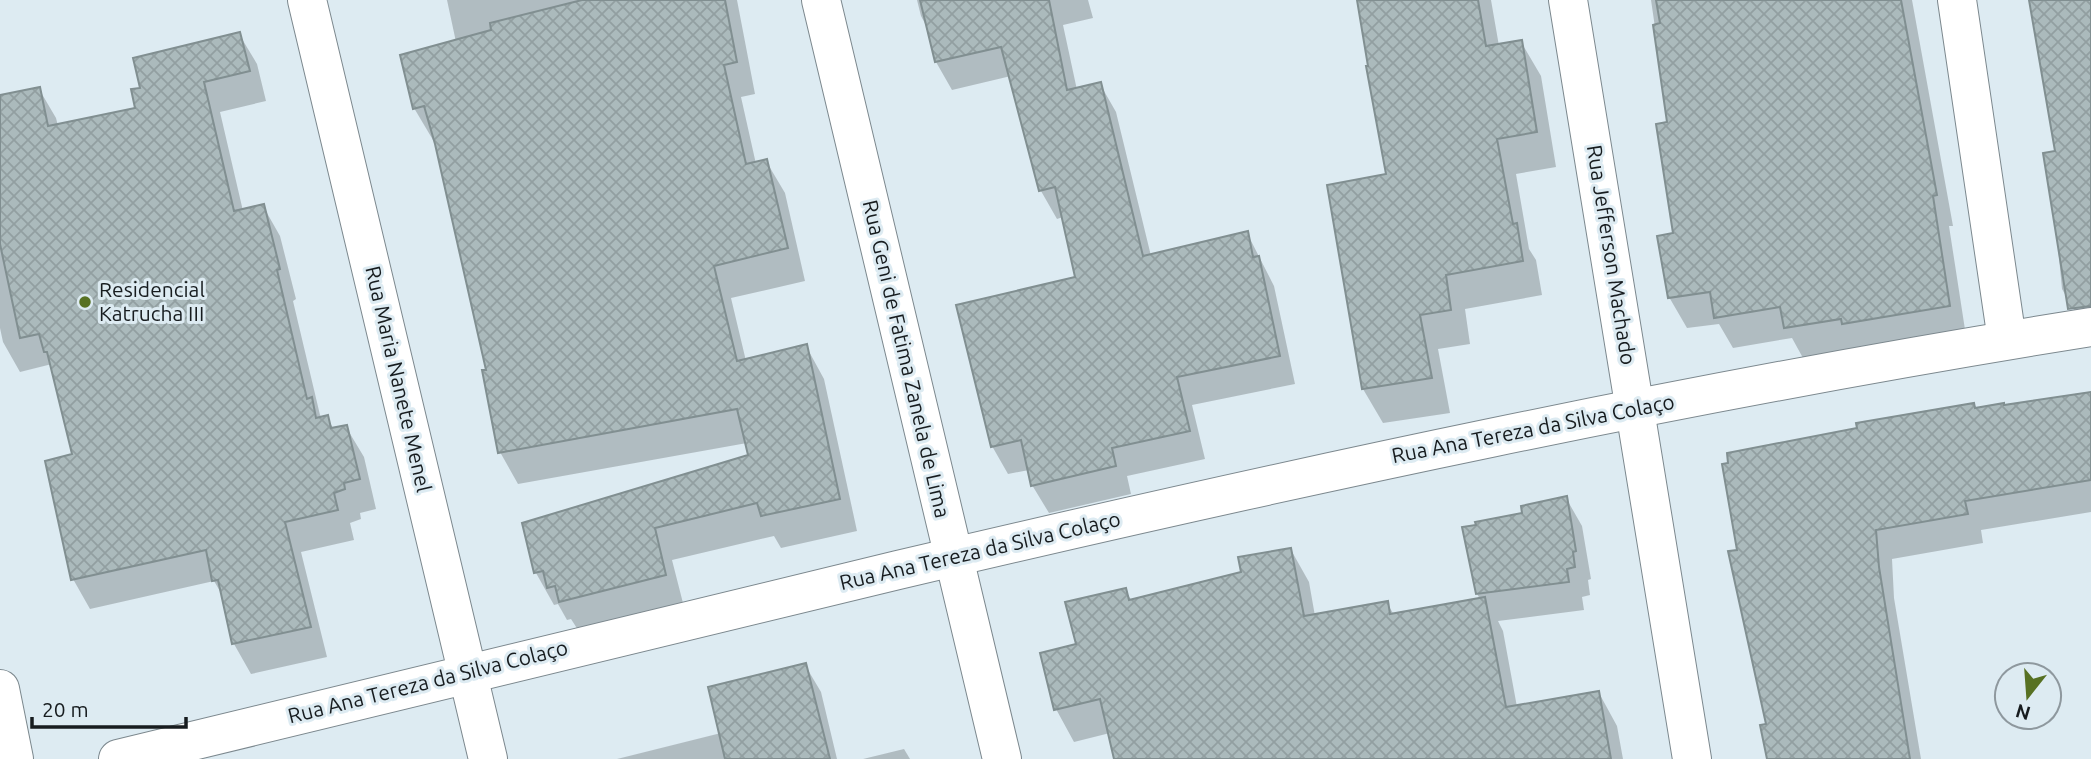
<svg xmlns="http://www.w3.org/2000/svg" width="2091" height="759" font-family="Ubuntu,sans-serif">
<style>
.shadow{fill:#0003}
.building{fill:url(#building-cross-hatch);stroke:#818f91;stroke-width:2}
.lines{fill:none;stroke-linecap:round;stroke-linejoin:round}
.minor-casing{stroke:#7c888e;stroke-width:40}
.minor{stroke:#fff;stroke-width:38}
.poi-dot{fill:#577123;stroke:#ddebf2;stroke-width:2.5}
.labels{text-anchor:middle;stroke-width:6;stroke-linejoin:round;paint-order:stroke}
.street-label{font-size:21px;fill:#171c1f;stroke:#ddebf2}
.poi-label{font-size:21px;fill:#171c1f;stroke:#ddebf2;text-anchor:start}
</style>
<defs>
<pattern id="building-cross-hatch" width="8" height="8" patternUnits="userSpaceOnUse" patternTransform="scale(1.75)"><rect width="8" height="8" fill="#abbabc"/><path d="M0 0l8 8M0 8l8-8" fill="none" stroke="#929fa1"/></pattern>
</defs>
<rect width="100%" height="100%" fill="#ddebf2"/>
<g class="shadow">
<polygon points="447,0 737,0 755,94 741,97 756,164 766,161 785,193 805,281 731,298 746,361 806,346 824,379 857,531 781,548 774,536 672,560 684,607 580,633 571,619 567,620 558,604 554,605 536,573 524,524 750,456 747,443 518,484 500,452 488,371 436,140 433,140 414,108 456,42"/>
<polygon points="917,0 1088,0 1093,18 1063,25 1077,90 1100,84 1116,112 1151,256 1247,233 1274,286 1295,384 1192,405 1205,459 1127,476 1131,494 1049,513 1032,485 1029,470 1008,474 992,446 1077,278 1063,217 1057,219 1041,191 1011,76 952,90 936,62 929,31 921,16"/>
<polygon points="1359,0 1491,0 1499,46 1521,42 1541,76 1556,167 1516,174 1529,249 1536,260 1542,295 1465,309 1470,344 1438,349 1450,413 1383,423 1363,389 1388,176"/>
<polygon points="1651,0 1912,0 1953,226 1949,226 1966,336 1803,358 1792,338 1733,348 1719,324 1687,328 1669,297 1675,235 1669,124"/>
<polygon points="2030,0 2091,0 2091,315 2078,317 2062,289 2056,226 2057,153"/>
<polygon points="239,34 257,64 266,101 220,112 243,211 263,206 280,236 296,299 293,301 320,415 322,418 327,417 334,430 346,427 364,457 376,509 360,513 361,519 350,523 354,540 301,552 327,657 251,674 234,644 224,598 214,581 90,609 73,579 74,456 52,364 20,372 3,342 0,328 0,97 39,89 56,118 58,126 137,109 142,89"/>
<polygon points="2091,394 2091,512 1981,530 1983,543 1892,559 1894,598 1921,759 1768,759 1768,725 1739,551 1973,405 1976,410"/>
<polygon points="1566,498 1582,526 1591,579 1588,580 1590,595 1582,597 1584,610 1498,621 1503,631 1517,707 1599,693 1617,726 1623,759 1116,759 1110,733 1074,742 1056,709 1078,646 1125,590 1132,601 1243,574 1291,550 1309,582 1315,616 1387,603 1394,615 1480,599 1477,594 1524,515"/>
<polygon points="805,665 821,692 837,759 617,759 721,733"/>
<polygon points="904,749 910,759 863,759"/>
</g>
<g class="building">
<polygon points="582,0 725,0 737,62 724,65 746,164 767,159 788,248 714,266 737,361 807,344 840,499 761,516 757,503 655,528 666,575 559,602 555,586 547,588 543,571 534,573 522,523 748,455 737,409 498,453 482,370 486,370 435,144 424,106 413,109 400,55 491,30 490,23"/>
<polygon points="920,0 1049,0 1067,90 1101,82 1143,256 1248,231 1253,257 1259,256 1280,356 1177,377 1190,431 1112,448 1116,466 1031,486 1021,440 991,447 956,305 1075,277 1055,187 1039,191 1001,47 935,62"/>
<polygon points="1357,0 1478,0 1486,46 1522,40 1537,132 1497,139 1513,224 1517,223 1523,261 1446,275 1451,310 1420,315 1432,378 1362,389 1327,185 1386,174 1366,66 1368,66"/>
<polygon points="1656,0 1901,0 1937,195 1933,196 1950,306 1842,324 1841,319 1784,328 1780,307 1714,318 1710,292 1668,298 1657,236 1673,233 1656,124 1667,122 1653,25 1660,23"/>
<polygon points="2029,0 2091,0 2091,306 2068,309 2043,153 2055,151"/>
<polygon points="240,32 250,71 204,82 234,211 264,204 280,269 277,270 307,399 312,397 316,418 328,415 331,428 347,425 360,479 344,483 345,489 334,493 338,510 285,522 311,627 232,644 218,580 212,581 206,550 71,580 45,461 72,454 47,352 44,352 39,334 20,338 0,244 0,95 40,87 48,126 135,108 131,89 140,88 133,58"/>
<polygon points="2091,392 2091,480 1965,501 1968,514 1876,530 1879,567 1910,759 1767,759 1760,725 1766,724 1728,551 1737,550 1722,464 1728,463 1727,453 1857,428 1856,423 1974,403 1975,408 2004,403 2004,405"/>
<polygon points="1567,496 1576,551 1573,552 1575,567 1567,569 1569,582 1476,594 1462,527 1476,525 1475,522 1522,513 1521,506"/>
<polygon points="1291,548 1304,616 1388,601 1390,614 1485,597 1506,707 1599,691 1611,759 1114,759 1100,699 1054,710 1040,653 1076,644 1065,602 1126,588 1129,600 1241,572 1238,557"/>
<polygon points="806,663 830,759 725,759 708,687"/>
</g>
<g class="lines">
<defs>
<g id="minor">
<polyline points="307,0 488,759"/>
<polyline points="821,0 1002,759"/>
<polyline points="1568,0 1692,759"/>
<polyline points="1957,0 2007,340"/>
<polyline points="0,689 14,759"/>
<path d="M118,759C377,694 637,631 898,570C1293,477 1690,391 2091,327"/>
</g>
</defs>
<use href="#minor" class="minor-casing"/>
<use href="#minor" class="minor"/>
</g>
<circle class="poi-dot" cx="85" cy="302" r="7"/>
<g class="labels">
<g class="street-label">
<text transform="translate(1611 255) rotate(81)" y="7">Rua Jefferson Machado</text>
<text transform="translate(906 359) rotate(77)" y="7">Rua Geni de Fatima Zanela de Lima</text>
<text transform="translate(398 379) rotate(77)" y="7">Rua Maria Nanete Menel</text>
<text transform="translate(1533 429) rotate(-11)" y="7">Rua Ana Tereza da Silva Colaço</text>
<text transform="translate(980 551) rotate(-13)" y="7">Rua Ana Tereza da Silva Colaço</text>
<text transform="translate(428 682) rotate(-14)" y="7">Rua Ana Tereza da Silva Colaço</text>
</g>
<g class="poi-label">
<text x="99" y="297">Residencial<tspan x="99" dy="24">Katrucha III</tspan></text>
</g>
</g>
<g transform="translate(2028 696) rotate(197)"><circle r="33" fill="#ddebf2" stroke="#8e989e" stroke-width="2"/>
<path d="M0-5L12 26L0 18L-12 26Z" fill="#577123"/>
<text y="-10" font-size="19" font-weight="bold" text-anchor="middle" fill="#171c1f">N</text>
</g>
<path d="M32 717v10h154v-10" fill="none" stroke="#171c1f" stroke-width="3.5"/>
<text x="42" y="717" font-size="21" fill="#171c1f" stroke="#ddebf2" stroke-width="5" paint-order="stroke">20 m</text>
</svg>
